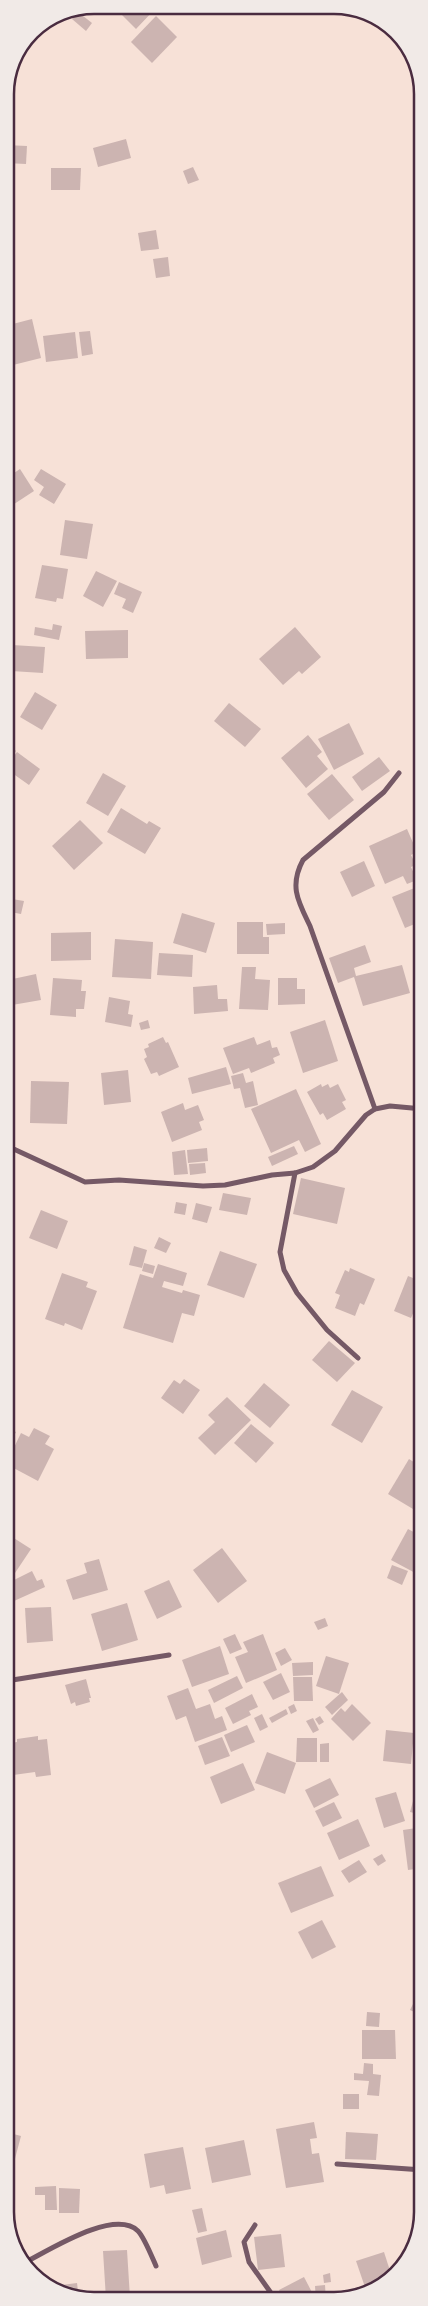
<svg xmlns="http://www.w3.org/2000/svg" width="428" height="2306" font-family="Poppins,sans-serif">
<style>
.building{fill:#ccb4b1}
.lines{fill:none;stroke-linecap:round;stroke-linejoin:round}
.minor{stroke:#755966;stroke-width:5}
.rim{fill:none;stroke:#4a2c40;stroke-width:2.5}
</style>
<rect width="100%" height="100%" fill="#f7e1d7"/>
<g class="building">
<polygon points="154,10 136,29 118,11 147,11"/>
<polygon points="78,12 92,23 86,31 72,19"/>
<polygon points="156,16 177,37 152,63 131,42"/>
<polygon points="126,139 131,158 98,167 93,148"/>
<polygon points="5,145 27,146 26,164 5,163"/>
<polygon points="193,167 199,180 188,184 183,171"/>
<polygon points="51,168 81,168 80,190 51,190"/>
<polygon points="156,230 159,249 141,251 138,233"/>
<polygon points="168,257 170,276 156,278 153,259"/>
<polygon points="32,319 41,358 5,367 5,326"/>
<polygon points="90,331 93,354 82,356 79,332"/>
<polygon points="75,332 78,358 46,362 43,336"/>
<polygon points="20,469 34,491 5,510 5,479"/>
<polygon points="41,469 66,484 54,504 39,495 44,487 34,480"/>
<polygon points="65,520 93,524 87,559 60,555"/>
<polygon points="42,565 68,569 63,599 57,598 56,602 35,598"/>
<polygon points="96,571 117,581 103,607 83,596"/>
<polygon points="119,582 142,592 133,613 122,608 126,599 114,594"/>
<polygon points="53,624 62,626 59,640 34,635 35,627 52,630"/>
<polygon points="295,627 321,657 302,674 299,671 283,685 259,659"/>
<polygon points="128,630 128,658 86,659 85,631"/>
<polygon points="12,645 45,647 43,673 11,671"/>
<polygon points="35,692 57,705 42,730 20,717"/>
<polygon points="229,703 261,729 245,747 214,721"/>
<polygon points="349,723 364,754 334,770 318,739"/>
<polygon points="308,735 322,752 317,756 328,769 306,788 281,758"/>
<polygon points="5,741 16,751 5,762"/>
<polygon points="17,752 40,769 29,785 5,768"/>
<polygon points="379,757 390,771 362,791 352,777"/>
<polygon points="103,773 126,786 108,816 86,803"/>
<polygon points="332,774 354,800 329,820 307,794"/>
<polygon points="121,808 147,824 149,821 161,828 145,854 107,832"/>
<polygon points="80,820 103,843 74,870 52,846"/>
<polygon points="407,829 417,852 411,855 416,865 411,867 417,880 407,884 403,876 385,884 369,846"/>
<polygon points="364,861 375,886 352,897 340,872"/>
<polygon points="417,887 422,901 422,921 405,928 392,897"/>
<polygon points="6,898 24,901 21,914 5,911"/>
<polygon points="182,913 215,923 206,953 173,943"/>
<polygon points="237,922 263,922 263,937 269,937 269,954 237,954"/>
<polygon points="285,923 285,934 267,935 266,924"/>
<polygon points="91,932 91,960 51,961 51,933"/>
<polygon points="115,939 153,942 151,979 112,977"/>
<polygon points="365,945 371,962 354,968 356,976 402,965 410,993 363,1006 354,977 338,983 329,958"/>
<polygon points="159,953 193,955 192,977 157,975"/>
<polygon points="242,967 256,967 255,979 270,980 268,1010 239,1009"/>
<polygon points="36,974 41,1000 12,1005 8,980"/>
<polygon points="53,978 82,980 81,991 86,991 84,1009 76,1009 76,1017 50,1015"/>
<polygon points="278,978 297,978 297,989 305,989 305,1004 278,1005"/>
<polygon points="217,985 218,999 227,999 228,1011 194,1014 193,987"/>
<polygon points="109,997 130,1001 128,1014 133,1015 131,1027 105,1022"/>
<polygon points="148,1020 150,1028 141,1030 139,1023"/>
<polygon points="325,1020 338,1061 303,1073 290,1032"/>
<polygon points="163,1037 166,1043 168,1042 179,1067 159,1076 157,1072 151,1074 144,1059 147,1057 144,1049 149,1047 148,1044"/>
<polygon points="254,1037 257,1045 270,1040 272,1048 277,1047 280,1055 273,1058 275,1063 251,1073 249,1068 233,1074 223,1048"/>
<polygon points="226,1067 231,1084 192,1094 188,1078"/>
<polygon points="128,1070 131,1102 104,1105 101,1073"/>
<polygon points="243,1073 246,1083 253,1081 258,1105 245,1108 240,1088 234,1089 231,1076"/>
<polygon points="31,1081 69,1082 67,1124 30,1123"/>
<polygon points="321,1084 322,1087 328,1084 330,1088 338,1084 346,1100 342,1102 346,1109 327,1120 323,1113 320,1115 307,1092"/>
<polygon points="296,1089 321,1144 305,1152 299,1140 271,1153 251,1109"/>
<polygon points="183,1103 185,1110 198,1105 204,1120 199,1122 202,1130 172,1142 161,1112"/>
<polygon points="294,1146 298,1154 272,1166 268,1157"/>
<polygon points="207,1148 208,1161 188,1163 187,1150"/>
<polygon points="185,1150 188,1174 174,1175 172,1152"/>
<polygon points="205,1163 206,1173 190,1175 189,1164"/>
<polygon points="301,1178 345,1188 337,1224 293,1214"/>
<polygon points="223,1193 251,1198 247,1215 219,1210"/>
<polygon points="176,1202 187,1204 185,1215 174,1213"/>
<polygon points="196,1203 212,1207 207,1223 192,1219"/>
<polygon points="41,1210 68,1221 57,1249 29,1238"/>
<polygon points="159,1237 171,1243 166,1253 154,1248"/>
<polygon points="134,1246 147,1250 142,1268 129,1265"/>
<polygon points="220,1251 257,1264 244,1298 207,1285"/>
<polygon points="144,1263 155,1266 153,1274 142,1271"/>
<polygon points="158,1264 187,1273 183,1286 164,1281 162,1287 182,1293 183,1290 200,1295 194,1316 182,1313 173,1343 123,1328 140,1274 153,1278"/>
<polygon points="350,1268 375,1279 364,1305 360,1303 355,1316 335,1308 340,1295 335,1293 345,1270 349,1272"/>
<polygon points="62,1273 88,1282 86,1287 97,1291 82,1330 65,1323 64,1326 45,1319"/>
<polygon points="408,1276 423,1282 423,1291 411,1318 394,1311"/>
<polygon points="329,1341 355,1363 337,1382 312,1360"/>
<polygon points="184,1379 200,1390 183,1414 161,1398 174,1380 180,1384"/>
<polygon points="264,1383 290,1405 270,1428 244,1406"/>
<polygon points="352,1390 383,1407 362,1443 331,1425"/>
<polygon points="227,1397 251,1420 215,1455 198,1438 215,1422 208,1415"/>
<polygon points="6,1414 12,1418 7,1427 16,1432 6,1451"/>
<polygon points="251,1424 274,1443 256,1463 234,1443"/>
<polygon points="34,1428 50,1436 45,1444 54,1449 38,1481 6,1464 21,1433 29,1437"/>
<polygon points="409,1459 423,1468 423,1515 388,1494"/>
<polygon points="408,1529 423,1537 423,1569 419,1575 391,1560"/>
<polygon points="6,1533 31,1549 13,1576 6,1571"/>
<polygon points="222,1548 247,1581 218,1603 193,1570"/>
<polygon points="99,1559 108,1590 73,1600 66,1580 87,1573 84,1563"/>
<polygon points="392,1565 408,1571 402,1585 387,1578"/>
<polygon points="32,1571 37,1581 42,1579 45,1587 14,1601 8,1587 13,1585 12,1581"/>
<polygon points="169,1580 182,1607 157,1619 144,1591"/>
<polygon points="421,1591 423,1592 422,1603 415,1598"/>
<polygon points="127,1603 138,1640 102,1651 91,1614"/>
<polygon points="51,1607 53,1641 27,1643 25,1608"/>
<polygon points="6,1615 15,1615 14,1645 6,1645"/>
<polygon points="325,1618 328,1626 318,1630 314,1622"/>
<polygon points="235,1634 242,1649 230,1654 223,1639"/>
<polygon points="263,1634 277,1670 246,1683 235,1657 248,1652 243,1642"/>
<polygon points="220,1646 229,1674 192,1687 182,1660"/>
<polygon points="285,1648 292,1660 281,1666 275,1653"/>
<polygon points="326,1656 349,1663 339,1694 316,1686"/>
<polygon points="313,1662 313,1675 293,1676 292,1663"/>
<polygon points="281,1673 290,1692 273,1700 263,1682"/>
<polygon points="237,1676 243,1688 214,1703 208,1690"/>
<polygon points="293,1677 312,1677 313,1701 294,1701"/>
<polygon points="86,1679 91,1698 89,1698 90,1702 76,1706 75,1702 71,1704 65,1685"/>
<polygon points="188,1688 196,1709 210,1704 215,1719 222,1716 227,1730 195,1742 186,1716 176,1720 167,1696"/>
<polygon points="342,1692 348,1700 332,1715 325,1707"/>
<polygon points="252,1694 258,1707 249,1711 251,1715 233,1724 225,1708"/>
<polygon points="294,1704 297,1711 291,1714 288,1707"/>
<polygon points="352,1704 371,1723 353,1741 331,1719 341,1708 345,1712"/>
<polygon points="286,1709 288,1714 272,1723 269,1718"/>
<polygon points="262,1714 268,1727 260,1731 254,1718"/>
<polygon points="320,1716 324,1722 319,1725 315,1719"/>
<polygon points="313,1718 319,1730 313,1733 306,1721"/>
<polygon points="247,1725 255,1742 231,1752 224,1735"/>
<polygon points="386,1730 414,1733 411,1764 383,1761"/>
<polygon points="38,1736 38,1740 47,1739 51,1775 36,1777 35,1772 6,1776 6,1744 17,1742 17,1739"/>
<polygon points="222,1737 230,1756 205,1765 198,1746"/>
<polygon points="297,1738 317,1738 317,1762 296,1762"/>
<polygon points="329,1743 329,1762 320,1762 320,1744"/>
<polygon points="267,1752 296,1763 285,1794 255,1783"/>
<polygon points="243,1763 255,1790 221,1804 210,1777"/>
<polygon points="423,1768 423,1792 416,1790"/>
<polygon points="330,1778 339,1795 314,1808 305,1790"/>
<polygon points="396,1792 405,1821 384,1828 375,1798"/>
<polygon points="415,1794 423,1796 423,1815 410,1812"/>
<polygon points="334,1802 342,1818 323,1827 315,1811"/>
<polygon points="358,1819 370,1846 339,1860 327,1833"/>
<polygon points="423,1827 423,1868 408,1870 403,1830"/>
<polygon points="382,1854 386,1861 378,1866 373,1859"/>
<polygon points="359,1860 367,1872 349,1883 341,1871"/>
<polygon points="321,1866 334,1896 291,1913 278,1883"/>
<polygon points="322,1920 336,1947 312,1959 298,1932"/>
<polygon points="423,1984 423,2016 410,2010"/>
<polygon points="367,2012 380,2013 379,2027 366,2026"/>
<polygon points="362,2030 395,2030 396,2059 362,2059"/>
<polygon points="364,2063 373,2064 373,2074 381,2075 379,2096 367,2095 369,2081 354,2080 354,2073 363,2074"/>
<rect x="343" y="2094" width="16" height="15"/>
<polygon points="314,2122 317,2138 310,2139 312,2154 319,2153 324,2182 286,2188 276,2129"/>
<polygon points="6,2132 21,2136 12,2170 6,2169"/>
<polygon points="346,2132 378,2134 376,2160 345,2159"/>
<polygon points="244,2140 251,2175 212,2183 205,2148"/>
<polygon points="183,2147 191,2189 166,2194 164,2185 150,2188 144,2154"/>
<polygon points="56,2186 57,2210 45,2210 45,2195 35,2195 35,2187"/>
<polygon points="59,2188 80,2189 79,2213 59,2213"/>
<polygon points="202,2208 207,2231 198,2233 192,2210"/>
<polygon points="226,2230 232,2257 202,2265 196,2238"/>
<polygon points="281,2234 285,2267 258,2270 254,2237"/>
<polygon points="127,2250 130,2298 106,2299 103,2251"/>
<polygon points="384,2252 392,2277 366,2290 356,2261"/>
<polygon points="330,2273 331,2282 324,2283 323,2275"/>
<polygon points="304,2277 316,2300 284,2300 279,2290"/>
<polygon points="77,2283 79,2299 54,2286"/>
<polygon points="325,2285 326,2300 316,2300 315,2286"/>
<polygon points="166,2292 168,2300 133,2299"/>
</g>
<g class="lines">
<g class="minor">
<path d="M375,1109L310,926C298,901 289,886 303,860L384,792L399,773"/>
<polyline points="5,1145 85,1182 119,1180 203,1186 225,1185 272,1175 295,1173 313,1167 335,1151 366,1115 375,1109 390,1106 423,1109"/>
<polyline points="295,1173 280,1252 284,1270 297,1293 327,1330 358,1358"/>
<polyline points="6,1681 169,1655"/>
<polyline points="337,2164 423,2170"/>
<polyline points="255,2225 244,2242 249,2262 276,2300"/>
<path d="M24,2263C48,2251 114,2208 138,2231C144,2237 152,2257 156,2266"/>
</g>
</g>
<path d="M0 0H428V2306H0ZM94 14H334A80 80 0 0 1 414 94V2212A80 80 0 0 1 334 2292H94A80 80 0 0 1 14 2212V94A80 80 0 0 1 94 14Z" fill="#f1eae7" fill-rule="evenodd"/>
<path class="rim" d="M94 14H334A80 80 0 0 1 414 94V2212A80 80 0 0 1 334 2292H94A80 80 0 0 1 14 2212V94A80 80 0 0 1 94 14Z"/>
</svg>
